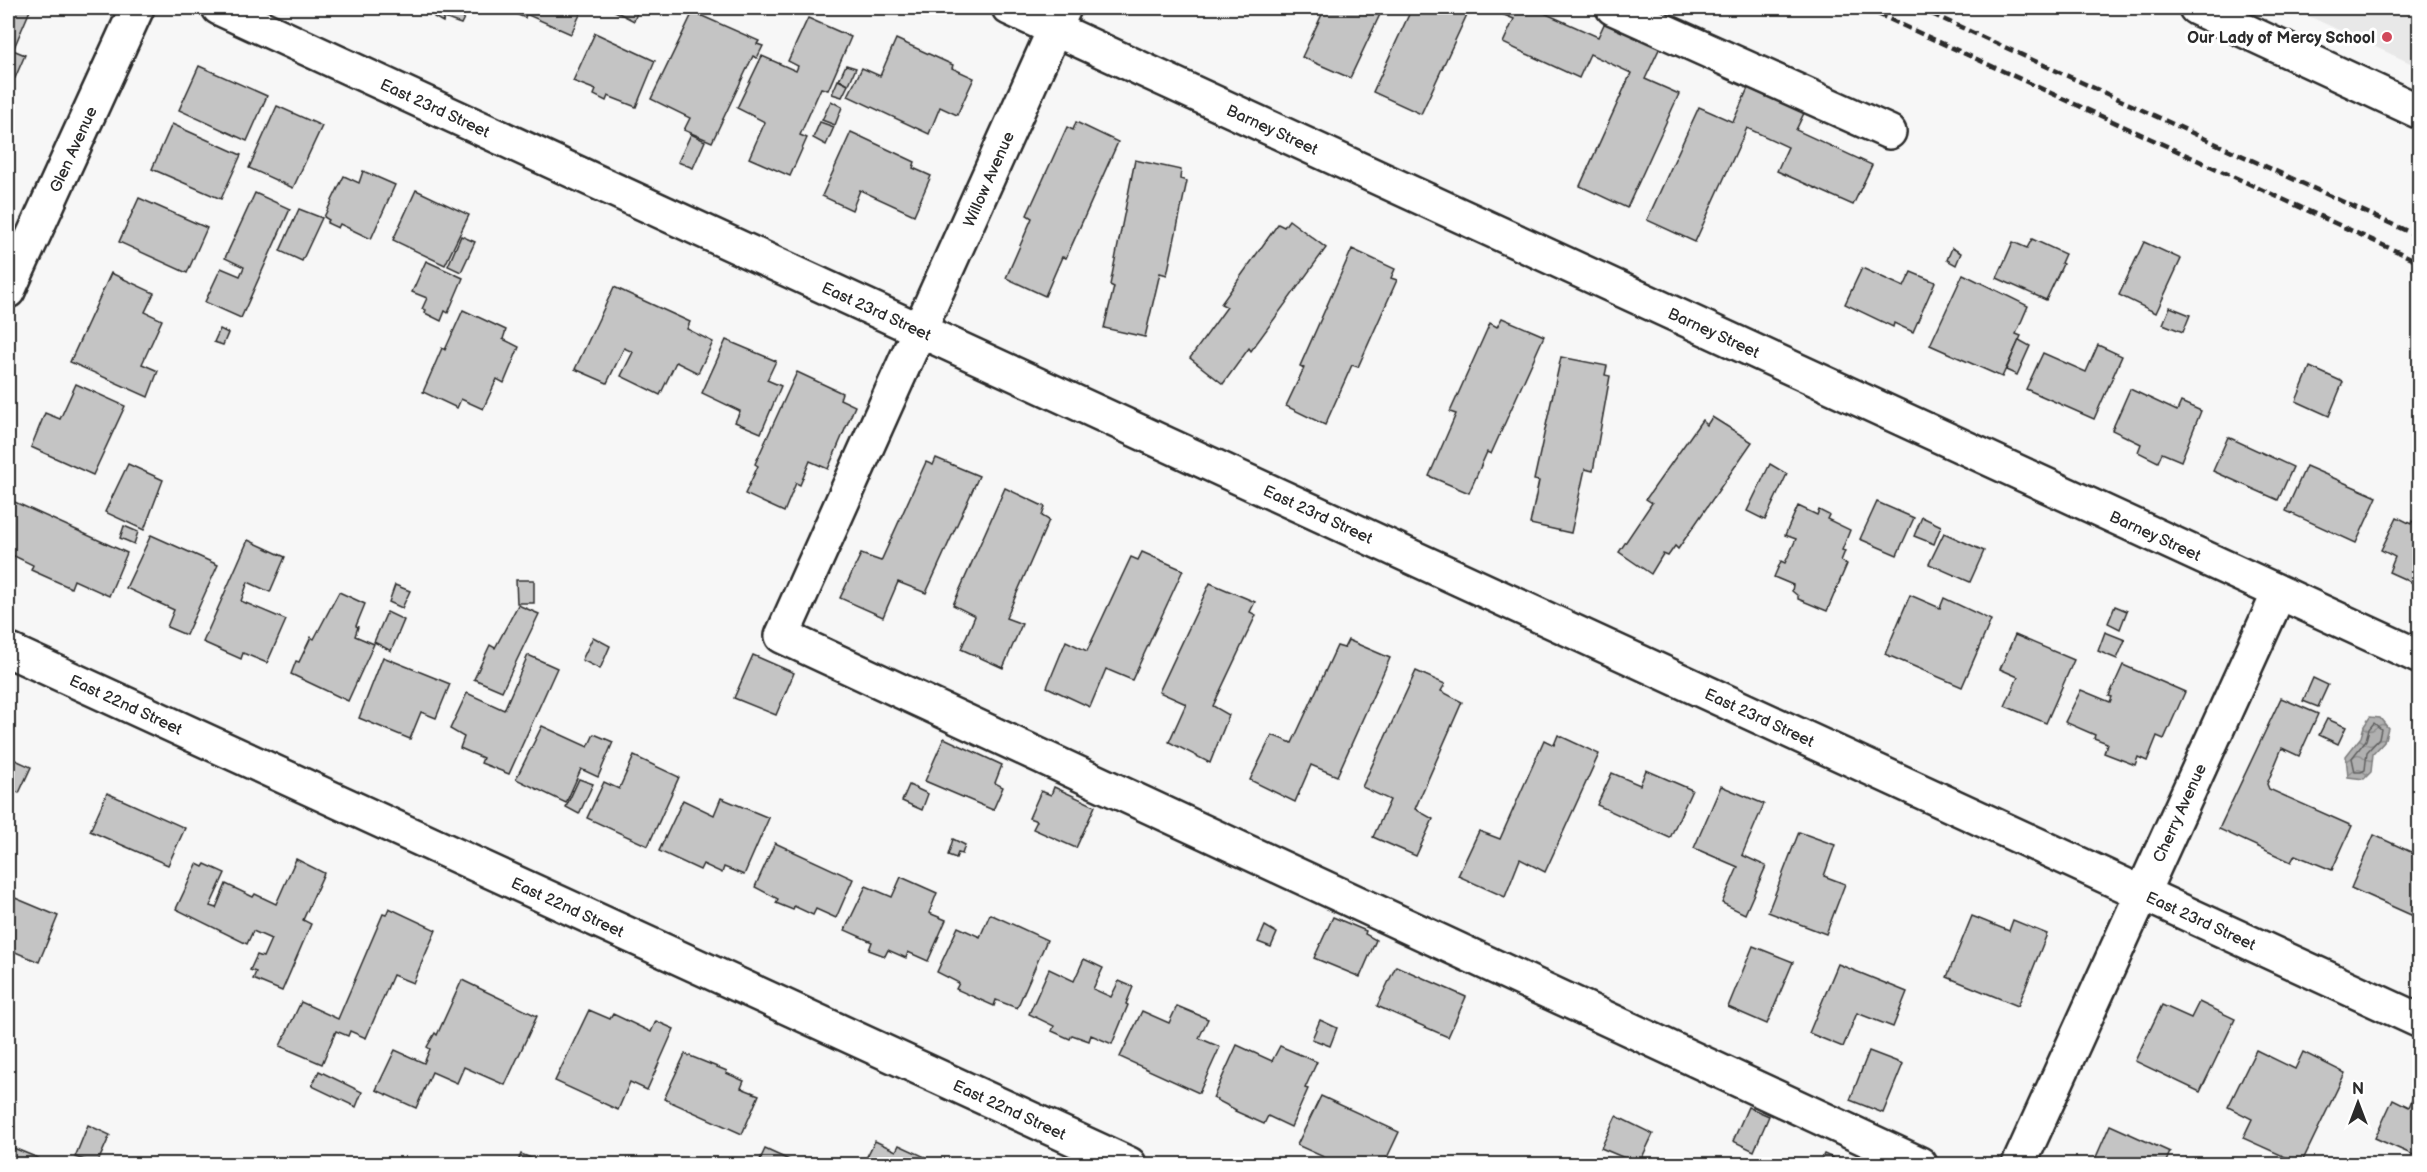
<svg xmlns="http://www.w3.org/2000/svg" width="2427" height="1172" font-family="'Balsamiq Sans',sans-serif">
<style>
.built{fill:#e8e8e8}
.water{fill:url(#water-waves);stroke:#7b7b7b;stroke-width:1.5}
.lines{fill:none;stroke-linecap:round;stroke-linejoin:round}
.shore{stroke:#606060;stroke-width:1.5}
.building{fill:#c4c4c4;stroke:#2b2b2b;stroke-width:1.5}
.minor-casing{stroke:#2b2b2b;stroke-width:38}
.minor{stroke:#fff;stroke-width:33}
.rail{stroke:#2b2b2b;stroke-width:4.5;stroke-dasharray:9 4.5;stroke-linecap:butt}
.poi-dot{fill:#d1495b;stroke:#fff;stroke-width:2}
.labels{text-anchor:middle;stroke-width:6;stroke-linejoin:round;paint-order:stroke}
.poi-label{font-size:16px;font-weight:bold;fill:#2b2b2b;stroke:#fff;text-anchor:end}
.street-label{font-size:16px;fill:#2b2b2b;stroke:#fff}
</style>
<defs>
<pattern id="water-waves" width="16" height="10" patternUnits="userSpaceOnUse" patternTransform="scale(1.5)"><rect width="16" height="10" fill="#b0b0b0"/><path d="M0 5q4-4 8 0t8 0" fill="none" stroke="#8f8f8f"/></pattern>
</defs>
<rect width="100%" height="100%" fill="#f7f7f7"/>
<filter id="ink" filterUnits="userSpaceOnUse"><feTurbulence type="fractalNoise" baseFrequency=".0167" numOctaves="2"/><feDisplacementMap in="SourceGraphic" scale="12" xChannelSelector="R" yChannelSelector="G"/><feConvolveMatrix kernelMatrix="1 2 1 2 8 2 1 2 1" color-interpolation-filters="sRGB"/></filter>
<g filter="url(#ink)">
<polygon class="built" points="2291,8 2419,8 2419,67"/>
<polygon class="water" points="2370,717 2380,718 2388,728 2384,742 2373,754 2371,772 2364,779 2348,777 2346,756 2361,737 2364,726"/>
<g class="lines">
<polygon class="shore" points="2374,723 2381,729 2379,739 2367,752 2365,770 2361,772 2355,772 2352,758 2366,740 2369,729"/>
</g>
<g class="building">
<polygon points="8,8 31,8 13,50 25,55 15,78 8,75"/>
<polygon points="427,8 469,8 461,24 444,18 443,22 434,17 436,14"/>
<polygon points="502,8 583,8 571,34 526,14 525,18"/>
<polygon points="609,8 636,8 638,10 634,21"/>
<polygon points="1325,8 1383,8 1350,78 1302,57"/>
<polygon points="1412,8 1470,8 1421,114 1373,92"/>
<polygon points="1487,8 1533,8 1598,37 1606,20 1661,45 1645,79 1679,94 1627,208 1580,186 1631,73 1590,54 1579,78 1503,43 1514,19"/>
<polygon points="693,12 759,41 757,44 763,46 757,58 753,56 712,142 684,130 690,118 651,99"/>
<polygon points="808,18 851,37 828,90 821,88 800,135 807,138 790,176 749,158 765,122 737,108 762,56 796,71 798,66 788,61"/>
<polygon points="595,33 655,61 636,107 608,96 606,101 594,95 596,90 573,81"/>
<polygon points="896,39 953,65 952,68 974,78 957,115 940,107 929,134 848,96 862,68 880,76"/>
<polygon points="846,65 856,68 849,84 839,80"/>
<polygon points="199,66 267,96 247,141 179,110"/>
<polygon points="838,80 848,85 842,97 832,94"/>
<polygon points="1748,88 1804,113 1796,130 1872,165 1853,205 1777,171 1788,147 1747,128 1695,242 1647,220 1699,107 1733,122"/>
<polygon points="831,101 842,107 835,125 822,120"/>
<polygon points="277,106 322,126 293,188 249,168"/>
<polygon points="820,122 834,127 826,145 813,138"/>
<polygon points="1076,122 1118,142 1066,258 1062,257 1045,296 1006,278 1032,218 1027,215 1067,127 1073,130"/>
<polygon points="172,124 241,155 221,199 152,169"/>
<polygon points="851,132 915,162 913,168 931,176 914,215 860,190 852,210 822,196"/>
<polygon points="691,134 705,141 693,168 678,162"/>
<polygon points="1135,160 1181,170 1180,179 1187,181 1167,275 1160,273 1145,337 1104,328 1114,287 1110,285"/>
<polygon points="363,171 395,185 371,239 340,224 338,228 327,223 329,220 324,217 344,176 359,183"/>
<polygon points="416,190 469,215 445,265 393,240"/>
<polygon points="255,193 290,209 241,318 205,302 221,268 240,276 244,267 225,258"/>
<polygon points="139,198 207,228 187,273 119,242"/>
<polygon points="299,209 322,218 302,261 280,251"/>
<polygon points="1289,220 1326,248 1251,351 1249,348 1223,384 1190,358 1227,307 1221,304 1278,224 1284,227"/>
<polygon points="461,236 475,242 461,272 448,266"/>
<polygon points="2032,239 2065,254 2061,263 2063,264 2046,300 1997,278 2013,242 2027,248"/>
<polygon points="2144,242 2181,259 2156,313 2119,295"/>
<polygon points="1952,248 1961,253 1956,265 1947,260"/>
<polygon points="1352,249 1395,269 1391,278 1397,280 1358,367 1352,365 1325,425 1286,406 1304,368 1300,366"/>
<polygon points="426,261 463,278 448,313 445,311 441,321 425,313 426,310 422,309 427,298 412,292"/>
<polygon points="1862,268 1904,287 1911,272 1935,282 1913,332 1894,323 1893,327 1845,304"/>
<polygon points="111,273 154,293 145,312 162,320 142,364 158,371 148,397 70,362"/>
<polygon points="1963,274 2028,306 2016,334 2021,336 2002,377 1930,345"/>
<polygon points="614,287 690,322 687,329 713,342 698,373 676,362 660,395 621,376 633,352 624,348 607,383 575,369"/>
<polygon points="2170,307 2190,315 2183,332 2163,324"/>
<polygon points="463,310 506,330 503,339 519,347 504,383 497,379 483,409 461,399 457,408 423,392 442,348 445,350"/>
<polygon points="1502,318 1544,336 1491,454 1487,452 1469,493 1429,476 1456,414 1450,412 1490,323 1497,327"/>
<polygon points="220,329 228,333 223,345 214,342"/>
<polygon points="726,340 776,361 767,380 781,386 761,433 735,422 740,411 702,393"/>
<polygon points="2019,340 2030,346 2017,375 2006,370"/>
<polygon points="2098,345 2122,356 2094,419 2026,389 2043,353 2086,372"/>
<polygon points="1561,357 1607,366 1605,375 1610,376 1593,471 1585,469 1571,533 1530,524 1539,481 1534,480"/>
<polygon points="2310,367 2343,382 2329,416 2296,401"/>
<polygon points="797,372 842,393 840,399 855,406 828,469 810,461 800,485 796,483 784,512 745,494 758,466 755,464"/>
<polygon points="76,384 125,406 93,475 31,447 45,413 60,419"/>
<polygon points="2130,389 2177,411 2181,402 2201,411 2181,461 2162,453 2158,462 2138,452 2141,444 2112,430"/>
<polygon points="1712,417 1752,442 1678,549 1675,546 1668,556 1663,554 1651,574 1619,552 1652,503 1646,499 1702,420 1707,425"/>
<polygon points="2228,437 2293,467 2278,500 2213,471"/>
<polygon points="936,458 979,476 926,593 898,582 883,617 840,598 861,554 881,561 926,462 933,465"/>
<polygon points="128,464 163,480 144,530 105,512"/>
<polygon points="1770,464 1787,474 1765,520 1747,511"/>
<polygon points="2306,466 2377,497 2356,543 2286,511"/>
<polygon points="1005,488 1045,507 1042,516 1049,520 1006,618 1022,624 1003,668 961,649 975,616 953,605"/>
<polygon points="8,499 127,553 109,596 74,580 71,588 31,570 33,565 8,553"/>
<polygon points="1877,502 1914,518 1897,555 1860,539"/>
<polygon points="1798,506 1817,515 1819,510 1829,515 1827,519 1850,530 1842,550 1845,551 1841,561 1847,564 1827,611 1798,599 1798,596 1792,591 1793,585 1774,577 1781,561 1785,563 1796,539 1785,535"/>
<polygon points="1922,517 1941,526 1934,544 1914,536"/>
<polygon points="2397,517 2411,524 2412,521 2420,525 2420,586 2389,572 2395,557 2381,550"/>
<polygon points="124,526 138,532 134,544 120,538"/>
<polygon points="1944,533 1984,551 1970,582 1929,564"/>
<polygon points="151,535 218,565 186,635 167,627 174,610 126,588"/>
<polygon points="248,540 285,557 270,592 248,582 241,601 286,620 267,663 243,653 241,659 203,642"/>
<polygon points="1142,552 1183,570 1132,680 1106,669 1090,707 1047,687 1066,641 1087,651 1131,557 1138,560"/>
<polygon points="516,580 534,580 534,603 517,603"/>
<polygon points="1210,583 1255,602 1250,612 1256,615 1213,706 1229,715 1210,763 1169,742 1186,704 1159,692"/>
<polygon points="395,585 410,591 402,608 389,602"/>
<polygon points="339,592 365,604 356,626 358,627 355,636 374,644 348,701 291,674 296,661 299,662 311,637 314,639"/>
<polygon points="1910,595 1940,608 1944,598 1991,620 1962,687 1885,654"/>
<polygon points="518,605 539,614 502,691 474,679 490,645 495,648"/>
<polygon points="2115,606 2127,611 2120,629 2108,623"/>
<polygon points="387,612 404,620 391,651 374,642"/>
<polygon points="2105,632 2125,640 2117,659 2098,651"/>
<polygon points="2015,635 2074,660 2046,723 2005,706 2018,677 2000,669"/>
<polygon points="593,637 610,646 600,669 582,660"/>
<polygon points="1348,640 1390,658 1337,776 1311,765 1295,802 1250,780 1272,735 1292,743 1337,646 1344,648"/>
<polygon points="528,655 557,668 509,774 481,763 483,758 460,748 464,737 450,729 467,693 504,710"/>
<polygon points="753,655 794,673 776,715 734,698"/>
<polygon points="383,657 450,684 436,718 421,712 410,739 359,718"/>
<polygon points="2123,665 2185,692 2164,739 2157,736 2147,761 2138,757 2135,765 2104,753 2107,743 2094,738 2095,735 2065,722 2081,690 2110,702 2112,697 2109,696"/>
<polygon points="1416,671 1445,684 1441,691 1462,702 1415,809 1433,819 1416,856 1373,837 1390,800 1362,787"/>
<polygon points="2313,678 2328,685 2318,707 2303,701"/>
<polygon points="2281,698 2318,714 2299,756 2282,748 2267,784 2269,789 2352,826 2332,870 2295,855 2291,862 2219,829"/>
<polygon points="2327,719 2346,727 2338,744 2319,735"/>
<polygon points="542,726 588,747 594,734 613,742 598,777 581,769 566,803 516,779"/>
<polygon points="1558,735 1599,754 1545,872 1520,859 1505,897 1458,876 1479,831 1500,839 1544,740 1554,745"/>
<polygon points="944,738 1002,765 995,783 1003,787 993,810 925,781"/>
<polygon points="634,756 679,777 648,846 587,818 604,782 619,789"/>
<polygon points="11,758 31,767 19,793 8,788 8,767"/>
<polygon points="1646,770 1692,790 1670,838 1597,805 1612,773 1640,785"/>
<polygon points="579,779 593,784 579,814 566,807"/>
<polygon points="909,785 928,794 922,810 902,801"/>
<polygon points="1721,786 1764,804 1742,855 1766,866 1745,914 1722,903 1738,867 1694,848"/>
<polygon points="1054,787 1095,806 1076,848 1033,829 1037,821 1029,818 1041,791 1051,795"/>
<polygon points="107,793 185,828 168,865 90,831"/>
<polygon points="721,798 769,818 744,875 724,867 722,873 703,864 700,870 659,851 683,800 714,815"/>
<polygon points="1799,832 1835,845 1824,876 1845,884 1826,934 1768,912"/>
<polygon points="2374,835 2413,853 2420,839 2420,919 2351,888"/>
<polygon points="953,839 965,845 962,854 958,853 956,858 948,855"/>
<polygon points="775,843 853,879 836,918 816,909 813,915 794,906 793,910 776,903 778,899 755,887"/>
<polygon points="296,859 324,873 303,920 311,924 282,991 253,979 256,972 250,970 257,955 263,957 271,939 253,931 247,944 176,909 197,864 203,867 205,864 225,873 210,906 216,908 226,884 253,897 255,894 276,904"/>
<polygon points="901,877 937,893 929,913 946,920 928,961 908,952 906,958 888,950 885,956 869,950 872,942 845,930 866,886 892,897"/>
<polygon points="8,895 58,916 39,962 8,949"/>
<polygon points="389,908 436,930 413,983 393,975 366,1038 350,1031 348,1036 336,1031 322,1064 280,1046 301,1002 338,1019 383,914 386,915"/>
<polygon points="990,914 1047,940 1017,1008 996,1000 994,1006 956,989 959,983 937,972 958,927 980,937"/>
<polygon points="1972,916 2009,931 2013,920 2047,934 2018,1006 1947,977"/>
<polygon points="1333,917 1366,931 1365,934 1376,940 1360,977 1314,958"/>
<polygon points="1265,926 1277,933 1271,947 1258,942"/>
<polygon points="1753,946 1793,962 1767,1024 1728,1007"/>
<polygon points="1084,959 1103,968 1093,989 1111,997 1119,981 1133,987 1126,1004 1128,1005 1112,1044 1091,1035 1089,1041 1072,1035 1070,1039 1052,1031 1054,1026 1029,1014 1049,969 1074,981"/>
<polygon points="1838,964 1907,992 1893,1027 1857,1013 1843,1047 1809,1033"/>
<polygon points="1396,966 1466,997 1448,1037 1377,1006"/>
<polygon points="462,980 537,1016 505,1085 464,1067 457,1083 432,1072 416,1108 376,1090 395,1050 424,1063 430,1049 427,1047 435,1033 437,1035"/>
<polygon points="2199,1002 2235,1019 2200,1092 2135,1061 2162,1005 2191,1018"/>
<polygon points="1177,1006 1208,1019 1199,1038 1220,1047 1199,1093 1120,1057 1142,1011 1169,1023"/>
<polygon points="589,1010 610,1019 613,1014 651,1032 656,1021 674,1029 647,1090 630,1082 618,1110 555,1081"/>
<polygon points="1320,1020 1337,1028 1330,1046 1312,1039"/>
<polygon points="1237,1045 1272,1061 1280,1046 1317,1062 1305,1088 1308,1089 1291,1127 1268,1116 1264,1124 1235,1111 1236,1110 1213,1098"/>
<polygon points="2256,1050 2295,1069 2303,1052 2345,1073 2301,1164 2243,1138 2252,1119 2228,1107"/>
<polygon points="1869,1051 1903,1064 1883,1113 1850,1100"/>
<polygon points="685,1054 727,1071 726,1073 744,1081 741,1088 759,1095 742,1134 664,1099"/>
<polygon points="319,1071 362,1092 356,1107 312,1086"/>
<polygon points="1321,1096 1399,1132 1384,1164 1362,1162 1361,1164 1339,1164 1297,1145"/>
<polygon points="2418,1097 2420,1097 2420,1158 2375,1138 2393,1099 2409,1107 2412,1100 2416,1102"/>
<polygon points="1748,1107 1769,1116 1754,1151 1733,1141"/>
<polygon points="1616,1116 1653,1134 1639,1164 1601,1148"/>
<polygon points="88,1125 110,1135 97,1164 75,1157"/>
<polygon points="2110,1125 2170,1152 2165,1164 2093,1164"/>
<polygon points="8,1137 14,1140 11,1147 38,1158 35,1164 8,1164"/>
<polygon points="875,1141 896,1151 899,1145 936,1162 935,1164 863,1164"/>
<polygon points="765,1149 798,1164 758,1164"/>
<polygon points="521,1154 546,1164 517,1164"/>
<polygon points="1824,1154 1846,1164 1819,1164"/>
<polygon points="1441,1158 1455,1164 1438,1164"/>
</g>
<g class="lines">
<defs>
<g id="minor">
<path id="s1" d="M219,8L2420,1021"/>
<path id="s2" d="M1009,8L2420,657"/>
<polyline points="1064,8 782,636 1920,1164"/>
<polyline points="1613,8 1889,132"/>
<polyline points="2196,8 2420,112"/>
<path id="s3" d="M8,291L137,8"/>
<path id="s4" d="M8,650L1129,1164"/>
<path id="s5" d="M2019,1164L2279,593"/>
</g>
</defs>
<use href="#minor" class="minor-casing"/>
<use href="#minor" class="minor"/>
<g class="rail">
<polyline points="1865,8 2420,262"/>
<polyline points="1919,8 2420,237"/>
</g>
</g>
</g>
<circle class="poi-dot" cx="2387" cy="37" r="6"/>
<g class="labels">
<g class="poi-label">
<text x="2375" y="43">Our Lady of Mercy School</text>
</g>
<g class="street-label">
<text dy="6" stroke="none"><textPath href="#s1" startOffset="238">East 23rd Street</textPath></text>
<text dy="6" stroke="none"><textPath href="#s2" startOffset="290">Barney Street</textPath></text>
<text dy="6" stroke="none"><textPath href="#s3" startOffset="156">Glen Avenue</textPath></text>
<text transform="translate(988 179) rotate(-66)" y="6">Willow Avenue</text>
<text dy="6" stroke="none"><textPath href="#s1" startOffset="724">East 23rd Street</textPath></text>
<text dy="6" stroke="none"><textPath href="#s2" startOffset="776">Barney Street</textPath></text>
<text dy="6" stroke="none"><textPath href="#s1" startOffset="1210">East 23rd Street</textPath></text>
<text dy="6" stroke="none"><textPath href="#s2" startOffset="1262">Barney Street</textPath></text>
<text dy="6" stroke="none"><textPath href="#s4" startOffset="130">East 22nd Street</textPath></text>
<text dy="6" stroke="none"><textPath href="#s1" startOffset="1696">East 23rd Street</textPath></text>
<text dy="6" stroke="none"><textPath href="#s5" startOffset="386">Cherry Avenue</textPath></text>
<text dy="6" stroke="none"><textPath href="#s4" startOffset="616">East 22nd Street</textPath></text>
<text dy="6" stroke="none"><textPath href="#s1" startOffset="2182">East 23rd Street</textPath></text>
<text dy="6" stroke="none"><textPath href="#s4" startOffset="1102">East 22nd Street</textPath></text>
</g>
</g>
<rect width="2427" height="1172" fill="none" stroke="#fff" stroke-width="30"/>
<rect x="15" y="15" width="2397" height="1142" fill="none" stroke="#2b2b2b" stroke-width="2" filter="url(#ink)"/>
<g transform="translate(2358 1103)" stroke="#ffffff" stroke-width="4.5" paint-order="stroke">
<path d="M0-4.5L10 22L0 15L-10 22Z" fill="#2b2b2b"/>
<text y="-9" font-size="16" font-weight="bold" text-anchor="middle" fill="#2b2b2b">N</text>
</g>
</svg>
